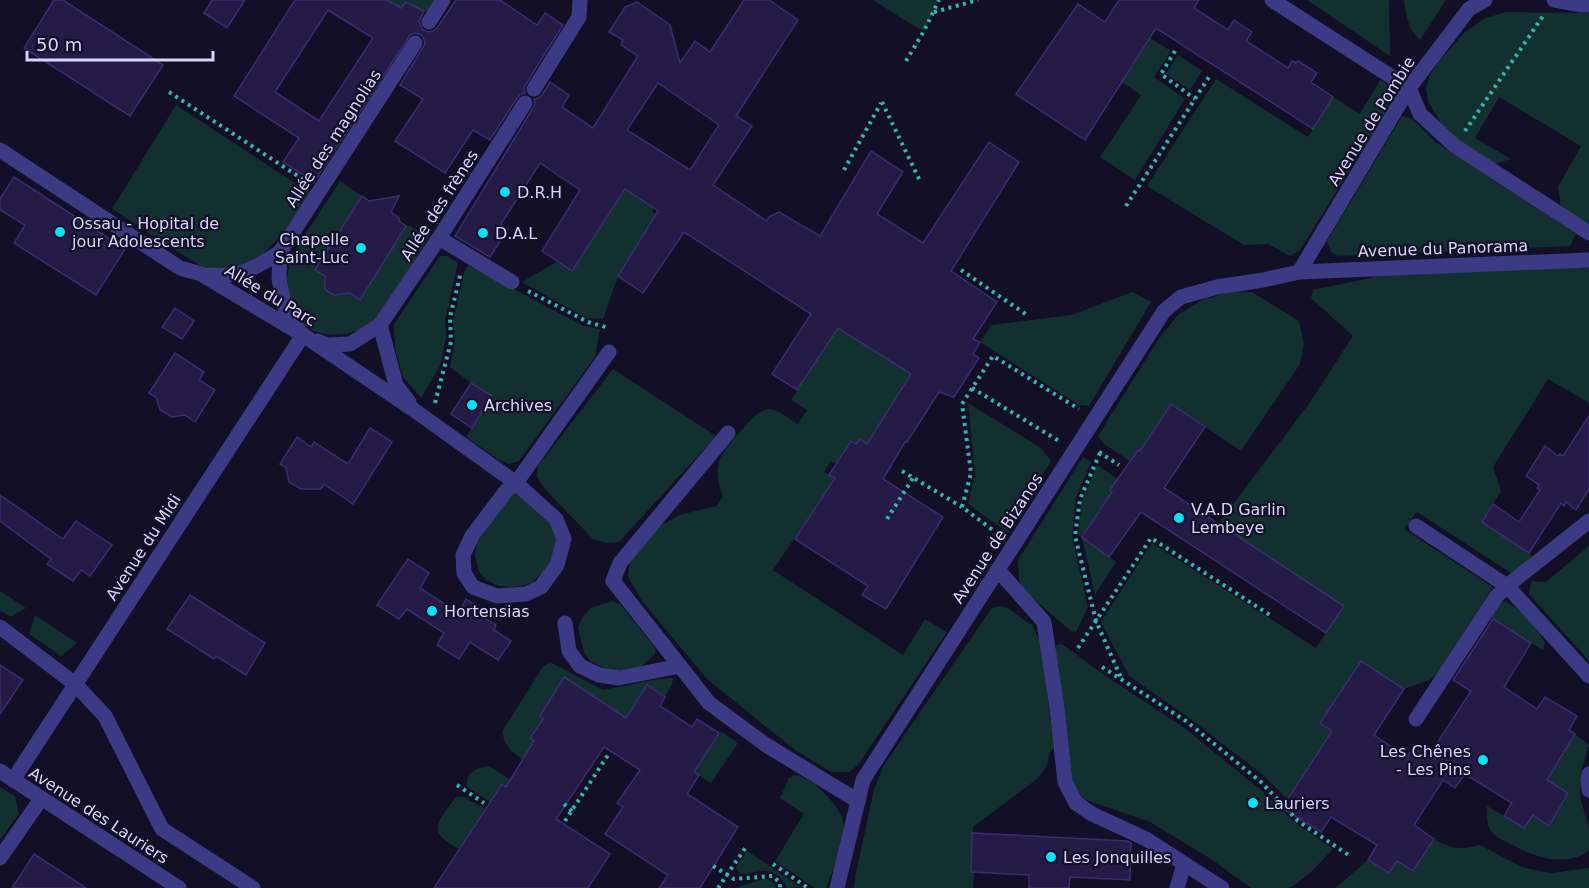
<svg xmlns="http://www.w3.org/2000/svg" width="1589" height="888" font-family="'DejaVu Sans',sans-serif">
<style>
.green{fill:#12302f}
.building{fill:#241b47;stroke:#3b2d73;stroke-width:1.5;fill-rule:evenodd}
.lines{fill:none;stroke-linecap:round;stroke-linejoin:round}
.path{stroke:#2fb8b0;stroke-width:4;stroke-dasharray:3 4.5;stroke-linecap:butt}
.service{stroke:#3d3a85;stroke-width:15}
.minor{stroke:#3d3a85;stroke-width:15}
.poi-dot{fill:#00e5ff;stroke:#130f26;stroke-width:2}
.labels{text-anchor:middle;stroke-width:4.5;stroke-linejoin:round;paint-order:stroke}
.street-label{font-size:16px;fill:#d9d4ff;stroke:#130f26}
.poi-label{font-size:16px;fill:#d9d4ff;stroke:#130f26;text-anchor:start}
</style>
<rect width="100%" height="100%" fill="#130f26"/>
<g class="green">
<polygon points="387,0 437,0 430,12 401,8"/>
<polygon points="873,0 939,0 924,31 906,21"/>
<polygon points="1307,0 1389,0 1390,56"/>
<path d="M1404,0H1446L1420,40C1408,30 1406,14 1404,0Z"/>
<polygon points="1505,12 1589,13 1589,224 1561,208 1558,187 1581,146 1499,97 1475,138 1511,159 1494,164 1459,140 1441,123 1428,101 1426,88 1430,75 1440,60 1465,32 1484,19"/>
<polygon points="1150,38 1171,51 1154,77 1185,99 1135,180 1100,157 1141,95 1122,82"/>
<polygon points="1178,55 1202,71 1190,90 1166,74"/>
<path d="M1216,79L1308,137L1333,97L1360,114L1380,80C1396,88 1391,97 1386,112L1300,250L1290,256L1268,244L1244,245L1147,186Z"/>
<polygon points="176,105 310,193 284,232 261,256 229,271 202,267 112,209"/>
<polygon points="1402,116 1413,119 1434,141 1576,234 1570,246 1338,256 1331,252 1327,241"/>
<path d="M340,181L362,196L315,269L326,279L325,287C329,295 338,296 345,292L348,294L350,293L360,300L406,226H410L429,237L381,316L364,328L346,334L329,335L313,331L302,324L294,312L289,296L287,278L291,256Z"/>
<polygon points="625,189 652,208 655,216 618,276 603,319 586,318 522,282 558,261 572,270"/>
<polygon points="440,256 447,256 458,263 445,320 446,338 440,366 421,398 403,377 395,349 394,324"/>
<polygon points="469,265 583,326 600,329 595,357 519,461 509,464 499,460 466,437 492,396 471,383 450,367 455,341 453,321 465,270"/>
<polygon points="1574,267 1589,268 1589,403 1548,379 1493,467 1501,491 1482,522 1529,553 1535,559 1514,575 1417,512 1404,529 1493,587 1439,671 1430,680 1404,689 1361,661 1320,723 1332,731 1293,791 1303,815 1263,775 1188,717 1129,676 1101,622 1152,543 1316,648 1343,606 1218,524 1308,405 1353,336 1311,298 1313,290 1394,273"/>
<polygon points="1233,291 1252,292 1299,321 1304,344 1300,364 1241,451 1171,404 1140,451 1138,450 1130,461 1104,444 1098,436 1158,340 1178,315 1202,300"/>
<polygon points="1132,292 1151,302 1089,406 1079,405 980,342 991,325 1072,315"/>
<path d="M838,328L911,374L867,444L860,439L856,444L851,441L842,467L831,461L824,472L835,478L773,570L903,655L925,619L947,632L858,765L849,772H831L795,750L707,679L642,601L628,577L630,559L658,527L679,515L717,506L723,496C718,484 715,472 720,459C723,450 752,417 760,412C761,411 767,409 769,409C779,409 790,420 798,424L807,410L791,400Z"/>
<polygon points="613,369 716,436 619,542 606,543 593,539 545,489 537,477 538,466"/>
<polygon points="968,403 1041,448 1051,461 1008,533 968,504 975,474"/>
<polygon points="1083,457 1091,462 1076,498 1072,537 1088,607 1076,632 1071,631 1023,590 1019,580 1018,560"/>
<polygon points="1097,465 1118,479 1110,490 1112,492 1082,536 1116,562 1095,595 1082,537 1078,535 1082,501"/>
<polygon points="516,492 527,497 559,534 550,564 532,583 515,587 499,586 486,580 479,572 475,556 477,543 510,495"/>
<polygon points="1589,546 1589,661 1529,594 1531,581 1546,582"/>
<polygon points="0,591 26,608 11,617 0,610"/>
<polygon points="612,601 620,604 655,648 655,654 642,666 616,671 602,667 591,662 584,652 578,628 582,618 591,608"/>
<path d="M1503,601C1518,605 1538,629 1545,643L1543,650L1490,617L1497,602Z"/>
<polygon points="999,606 1006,607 1032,625 1041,643 1054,748 1050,751 1047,766 1037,779 973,827 971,872 974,873 973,888 854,888 855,878 874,789 884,765 991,609"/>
<polygon points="35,615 77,643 61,656 29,634"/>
<polygon points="1062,644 1100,672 1183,727 1261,790 1294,822 1333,849 1312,871 1295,885 1288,888 1251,888 1211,859 1150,822 1081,798 1069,778 1054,650 1057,645"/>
<path d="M552,663L603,690L658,679L673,678L672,684L665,697L647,685L630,720L564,677L540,716L543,719L531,738L534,741L523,760C512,751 502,745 503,730L542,668L547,664Z"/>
<polygon points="722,732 738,743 711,783 694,772 719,733"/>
<path d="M1575,734L1589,745L1581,772L1580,797L1589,828V851C1564,868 1533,857 1509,843C1502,840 1493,836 1490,829C1486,823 1487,813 1487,806L1524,828L1533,815L1549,825L1568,794L1547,780Z"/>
<path d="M489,766L560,812L555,819L502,784L490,802L467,787C465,773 477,767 489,766Z"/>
<path d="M794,775C807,777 816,784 825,794C832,801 840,810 843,821C847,839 833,871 826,888H815L775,861L804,814L780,798L789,778Z"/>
<polygon points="0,787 15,796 19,814 0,840"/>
<path d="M456,797H464L485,809L459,849C453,845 444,841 440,835C431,824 450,806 456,797Z"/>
<path d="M1434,839C1452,849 1459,850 1480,845L1524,868L1551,873L1589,868V888H1335L1368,860L1389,873L1397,861L1413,871Z"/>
<path d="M747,851L801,887L787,888C784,878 773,870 763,871C752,871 750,877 738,872L736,867Z"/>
<path d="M764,879C769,880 775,882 776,888H735Z"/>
</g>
<g class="building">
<polygon points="54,0 63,0 163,65 130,116 24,48"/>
<polygon points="212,0 245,0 227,28 204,13"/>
<path d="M295,0H387L401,8L406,2L424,11L419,22L423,30L428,32L433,31L437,28L456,0H500L537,25L545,13L563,25L526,84L524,88L525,93L521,94L517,98L490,140L473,130L445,173L395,141L423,99L400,85L425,44L424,39L421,35L415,33L410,35L314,182L283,162L299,138L234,96ZM328,10L373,38L319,121L275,92Z"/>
<path d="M744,0H769L798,20L736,116L752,126L713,185L767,221L769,217L779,212L820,236L871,151L903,172L877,214L923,243L989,142L1019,162L951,271L997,302L973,339L980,342L973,354L979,358L954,397L939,392L907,442H905L883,479L943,517L886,609L862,595L868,586L795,539L835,478L829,475L851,441L856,444L860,439L867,444L911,374L838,328L797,390L772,374L811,314L684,232L643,293L618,276L658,211L625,189L572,271L542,251L580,190L540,163L501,224L508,229L490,257L455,236L533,108L535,104L534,99L538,98L542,95L550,82L569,95L562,107L593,128L638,56L621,45L623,40L609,32L625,7L637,2L670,25L680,63L695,41L710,52ZM658,83L719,125L690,170L627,130Z"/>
<polygon points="1119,0 1199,0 1194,8 1228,30 1234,20 1252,32 1246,41 1288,68 1292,61 1296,63 1298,61 1317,73 1311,82 1333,97 1313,129 1156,28 1085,140 1016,94 1078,4 1105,22"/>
<polygon points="14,177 125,249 96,295 14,243 25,225 0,210 0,199"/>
<polygon points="362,196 369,201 399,196 391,212 399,218 399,221 406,226 360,300 350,293 334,295 330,293 325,289 325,276 315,270"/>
<polygon points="175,308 194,321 182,339 162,327"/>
<polygon points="175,353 204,372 199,380 215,390 195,422 185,415 172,417 160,410 156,397 149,393"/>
<polygon points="471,383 492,396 472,428 451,414"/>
<polygon points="1171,404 1205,427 1164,488 1344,606 1326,633 1141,512 1109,557 1082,537 1112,492 1110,490 1138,450 1140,451"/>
<polygon points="1589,416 1589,489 1576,510 1566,502 1564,506 1561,503 1529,553 1482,522 1493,504 1519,522 1540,490 1537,488 1539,485 1526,476 1545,446 1558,456 1560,454 1563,456"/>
<polygon points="370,428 392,442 353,504 324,484 321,489 301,489 289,482 286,468 280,464 297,437 311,447 314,442 348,464"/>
<polygon points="0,495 63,539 76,521 112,545 90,576 81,570 73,581 47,564 51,559 0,521"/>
<polygon points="408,559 429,573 420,588 458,613 466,599 488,614 486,619 496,625 494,630 511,641 498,660 470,642 459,659 437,645 444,633 407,609 399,619 377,605"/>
<polygon points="190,595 265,643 246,675 216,656 214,659 167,629"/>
<polygon points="1493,619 1531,643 1504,687 1537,709 1545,697 1577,716 1569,730 1575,734 1547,780 1568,793 1549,826 1533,815 1524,828 1504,816 1512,803 1465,774 1455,788 1443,780 1414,825 1434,839 1413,871 1397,861 1389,873 1368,860 1377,845 1331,817 1321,832 1282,808 1332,731 1320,723 1361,661 1404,689 1374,735 1407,757 1415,744 1430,754 1471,691 1453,680"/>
<polygon points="0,665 23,680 0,714"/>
<polygon points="564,677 626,718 647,685 665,697 660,706 692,727 697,719 719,733 694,772 699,775 687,794 738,827 700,888 659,888 668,875 605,834 623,807 617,803 640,770 604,747 556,819 610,854 588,888 434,888 502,784 506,787 534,741 530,738 543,719 540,716"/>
<polygon points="972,833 1127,841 1131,843 1130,880 1070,877 1069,888 1029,888 1029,875 971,872"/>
<polygon points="34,854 86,888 12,888"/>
</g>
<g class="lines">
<g class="path">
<polyline points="934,12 978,0"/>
<polyline points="1175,51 1161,74 1195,99"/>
<polyline points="906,61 924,31 939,0"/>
<polyline points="169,92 304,180"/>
<polyline points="882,102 921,183"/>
<polyline points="1465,131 1543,16"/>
<polyline points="844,170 881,103"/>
<polyline points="1126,206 1209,77"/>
<polyline points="961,270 1027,315"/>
<polyline points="528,291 588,322 609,328"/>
<polyline points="972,388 1059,441"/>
<polyline points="435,403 451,342 450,317 461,272"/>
<polyline points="1099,452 1119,465"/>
<polyline points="1100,453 1080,499 1075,536 1096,621 1122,680"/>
<polyline points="902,471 962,507"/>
<polyline points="887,519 913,478"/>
<polyline points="998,534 962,507 971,473 962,404 993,356 1079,409"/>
<polyline points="1078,648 1151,538 1273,617"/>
<polyline points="1102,667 1186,721 1261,782 1298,821 1350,856"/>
<polyline points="457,785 484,803"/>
<polyline points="564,804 572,811"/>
<polyline points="565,821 608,755"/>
<polyline points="773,864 808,888"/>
<polyline points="713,866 734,879 773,876 780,883 780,888"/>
<polyline points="718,888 746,847"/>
</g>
<g class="service">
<polyline points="1272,0 1409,88 1420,114 1455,146 1589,233"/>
<polyline points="1554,0 1582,5 1589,5"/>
<polyline points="429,22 443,0"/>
<polyline points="534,89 579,17 580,0"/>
<polyline points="0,150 180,268 201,274 303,335 414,410 516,483 556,519 564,539 557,565 541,587 526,594 497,596 473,587 464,573 463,555 472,536 506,491 516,483 609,352"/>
<polyline points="439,238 512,282"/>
<polyline points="280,252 415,43"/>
<polyline points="1299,272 1409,88 1469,9 1485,0"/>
<path d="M207,275C239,278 254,269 280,252L279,279L287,317L298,329"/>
<polyline points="380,325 396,385 409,402"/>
<polyline points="318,341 327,345 350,344 380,325 439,238 525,103"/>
<polyline points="728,433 620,563 613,581 709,703 766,745 858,801"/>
<polyline points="1416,526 1507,586 1589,676"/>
<polyline points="998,570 1044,622 1057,708 1065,782 1076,803 1092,814 1146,839 1222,888"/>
<polyline points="565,623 569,651 580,666 599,675 619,678 680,666"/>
<polyline points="0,627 75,684 105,716 162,829 253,888"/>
<polyline points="1416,719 1496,597 1507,586 1589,521"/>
<polyline points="1589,774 1588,780 1589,790"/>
<polyline points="13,780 303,335"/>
<polyline points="837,888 863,780 1164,311 1181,297 1217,287 1263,280 1299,272 1589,260"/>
<polyline points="1177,888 1184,864"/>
</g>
<g class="minor">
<polyline points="0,771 179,888"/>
<polyline points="0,858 41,799"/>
</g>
</g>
<g class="poi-dot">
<circle cx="505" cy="192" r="6"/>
<circle cx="60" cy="232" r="6"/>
<circle cx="483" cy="233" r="6"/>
<circle cx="361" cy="248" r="6"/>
<circle cx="472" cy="405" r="6"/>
<circle cx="1179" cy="518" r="6"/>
<circle cx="432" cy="611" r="6"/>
<circle cx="1483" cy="760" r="6"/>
<circle cx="1253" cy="803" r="6"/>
<circle cx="1051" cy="857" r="6"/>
</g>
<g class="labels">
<g class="street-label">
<text transform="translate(1371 121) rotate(-58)" y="6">Avenue de Pombie</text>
<text transform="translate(333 138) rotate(-57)" y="6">Allée des magnolias</text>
<text transform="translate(439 205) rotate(-57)" y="6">Allée des frènes</text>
<text transform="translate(1443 248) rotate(-2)" y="6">Avenue du Panorama</text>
<text transform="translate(271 295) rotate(31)" y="6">Allée du Parc</text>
<text transform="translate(997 538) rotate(-57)" y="6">Avenue de Bizanos</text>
<text transform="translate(143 547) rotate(-57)" y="6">Avenue du Midi</text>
<text transform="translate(99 815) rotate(33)" y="6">Avenue des Lauriers</text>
</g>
<g class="poi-label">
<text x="517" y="198">D.R.H</text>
<text x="72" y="229">Ossau - Hopital de<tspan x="72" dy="18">jour Adolescents</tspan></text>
<text x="495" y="239">D.A.L</text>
<text x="349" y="245" text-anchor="end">Chapelle<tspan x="349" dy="18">Saint-Luc</tspan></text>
<text x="484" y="411">Archives</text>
<text x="1191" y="515">V.A.D Garlin<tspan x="1191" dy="18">Lembeye</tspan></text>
<text x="444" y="617">Hortensias</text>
<text x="1471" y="757" text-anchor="end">Les Chênes<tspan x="1471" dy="18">- Les Pins</tspan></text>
<text x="1265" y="809">Lauriers</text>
<text x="1063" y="863">Les Jonquilles</text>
</g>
</g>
<path d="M27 51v9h186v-9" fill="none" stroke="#d9d4ff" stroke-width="3"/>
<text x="36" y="51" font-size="18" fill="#d9d4ff" stroke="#130f26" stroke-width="4.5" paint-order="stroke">50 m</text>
</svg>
